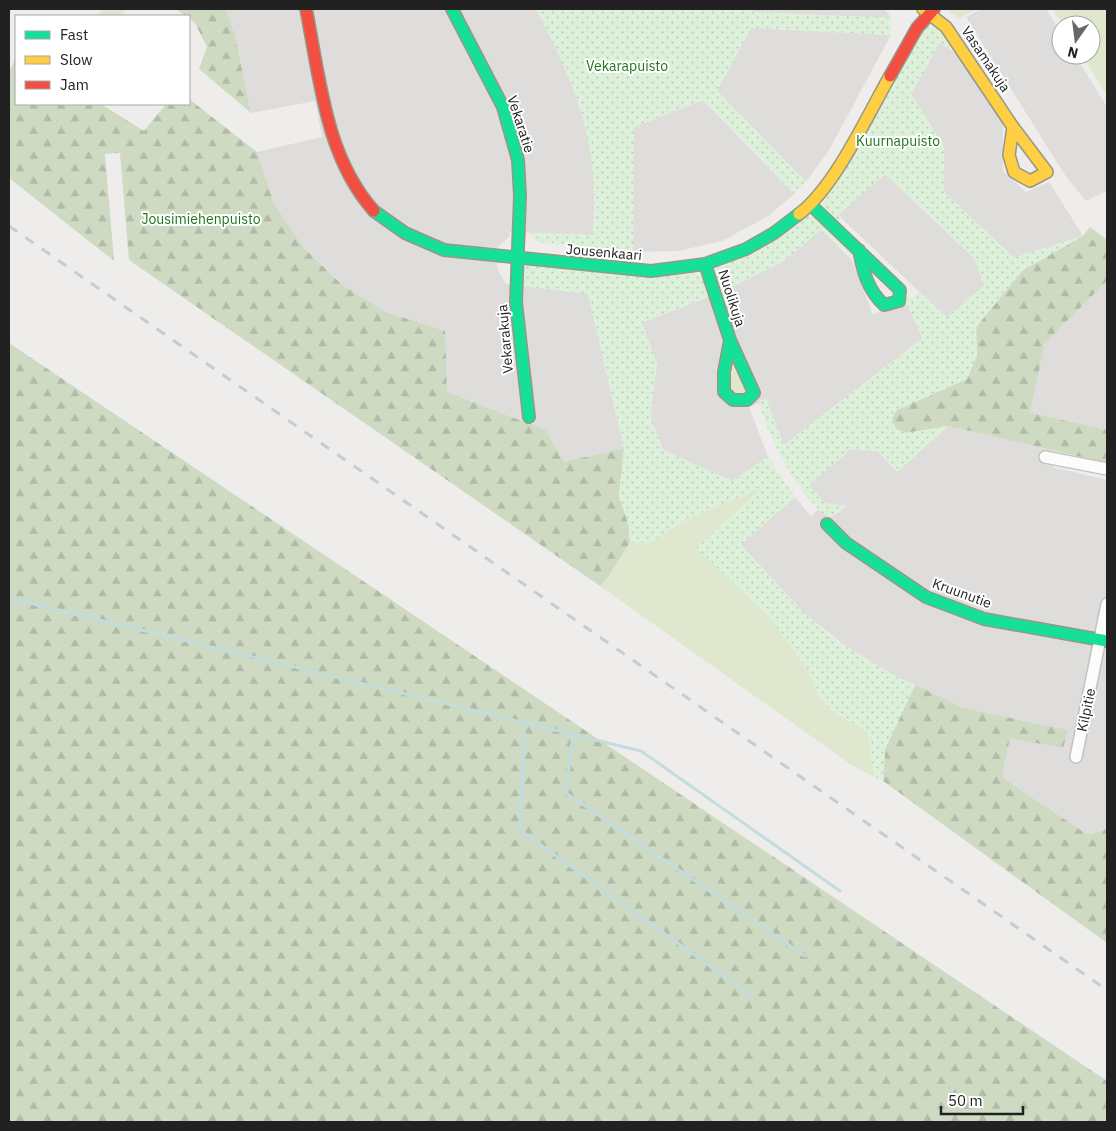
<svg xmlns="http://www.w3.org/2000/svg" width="1116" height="1131" font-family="'IBM Plex Sans',sans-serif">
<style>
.residential{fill:#dedddc}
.grass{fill:#dfe8ce}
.forest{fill:url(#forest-firs)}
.park{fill:url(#park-dots)}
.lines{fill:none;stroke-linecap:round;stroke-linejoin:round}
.stream{stroke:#c3dcde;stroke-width:3}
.street-casing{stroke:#c2c2c1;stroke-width:14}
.fast-casing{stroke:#989785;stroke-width:14}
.slow-casing{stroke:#989785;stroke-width:14}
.jam-casing{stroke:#989785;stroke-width:14}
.street{stroke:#fdfcfc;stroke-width:11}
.fast{stroke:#16e098;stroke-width:11}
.slow{stroke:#ffcf43;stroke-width:11}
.jam{stroke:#f24e42;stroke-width:11}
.rail{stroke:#cbcbcb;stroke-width:3;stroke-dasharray:10 10;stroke-linecap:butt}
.labels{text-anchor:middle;stroke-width:4;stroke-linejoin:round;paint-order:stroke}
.street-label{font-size:14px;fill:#212121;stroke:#fff}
.park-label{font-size:14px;fill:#1e751a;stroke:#fff}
</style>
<defs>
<pattern id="forest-firs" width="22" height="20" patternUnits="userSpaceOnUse" patternTransform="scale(1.25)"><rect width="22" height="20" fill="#cfdac3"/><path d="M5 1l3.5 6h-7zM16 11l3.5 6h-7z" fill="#b1bba7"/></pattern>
<pattern id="park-dots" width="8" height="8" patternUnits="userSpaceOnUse" patternTransform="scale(1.25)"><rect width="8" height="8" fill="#ddf1da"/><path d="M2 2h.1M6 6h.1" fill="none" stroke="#bdcebb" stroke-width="1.8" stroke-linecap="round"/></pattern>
</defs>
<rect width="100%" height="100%" fill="#efedeb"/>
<g class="residential">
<polygon points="226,9 536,9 561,56 578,99 590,144 595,190 593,235 510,232 509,237 497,248 497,268 506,284 588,293 624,448 564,462 546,430 447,392 444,331 386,312 341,284 303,247 274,203 257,152 322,137 315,101 251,113 235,35"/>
<polygon points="751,9 885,9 891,18 753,12"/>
<polygon points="981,9 1046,9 1061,33 1061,55 1075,55 1107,107 1107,191 1086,201 1065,175 966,17"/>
<polygon points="751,28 891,35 829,150 806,182 717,91"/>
<polygon points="940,42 961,58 1003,124 1003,171 1026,192 1049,182 1083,236 1014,258 944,192 944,147 911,94"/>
<polygon points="703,100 794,194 768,216 722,241 678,251 633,252 634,127"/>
<polygon points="885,174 975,259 984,286 947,318 838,215"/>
<polygon points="821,229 852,260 873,315 904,300 923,338 784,445 759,401 760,403 749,407 768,457 732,481 663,450 650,416 657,364 641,323 719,293 735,315 726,290 784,261"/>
<polygon points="1107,281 1107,430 1030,414 1045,343"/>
<polygon points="948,426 1055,451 1052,467 1107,480 1107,829 1088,835 1002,777 1010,737 1063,748 1067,730 964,708 893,675 846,646 804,613 740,544 795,497 811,516 819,509 826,515 832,516 840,511 846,506 825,504 809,485 851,449 878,451 897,472"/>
</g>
<g class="grass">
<polygon points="103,9 126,9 121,16 97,16"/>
<polygon points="947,9 977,9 958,19"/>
<polygon points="1053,9 1107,9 1107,96 1082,55 1091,55 1091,25 1063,25"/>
<polygon points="731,352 746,388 745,395 734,398 726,383"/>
<polygon points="764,487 696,548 767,614 809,671 817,692 829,709 868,732 874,777 850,764 600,586 607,579 630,542 650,543 688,518"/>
</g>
<g class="forest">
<polygon points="176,9 226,9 235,35 251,113 199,69 207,47 195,23"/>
<polygon points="16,58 16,104 101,104 144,131 166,104 189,104 189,99 257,152 274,203 303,247 341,284 386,312 445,331 447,392 546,430 564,462 624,448 619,496 629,526 630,542 607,579 600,586 129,260 120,153 105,154 114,261 9,178 9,71"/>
<polygon points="1090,227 1107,240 1107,281 1045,343 1030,413 1107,430 1107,463 948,426 906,433 896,429 892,418 897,410 967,379 977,355 976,327 1023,270 1083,236"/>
<polygon points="9,343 1107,1081 1107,1122 9,1122"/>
<polygon points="915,685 964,708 1068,730 1063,748 1010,738 1002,777 1088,835 1107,829 1107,943 883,781 885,749"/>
</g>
<g class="park">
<path d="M536,9H751L753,12L891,18V35L751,28L717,91L806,182L794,194L703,100L634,127L633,252L538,242L529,233L593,235C601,146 576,86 536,9Z"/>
<path d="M930,26H935L953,41L949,48L940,42L911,94L944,147V192L1014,258L1083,236L1023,270L976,327L977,355L967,379L897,410L892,418L896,429L906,433L948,426L897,472L878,451L851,449L809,485L825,503L846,506L829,517C804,506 762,428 759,400H767L784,445L923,338L904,300L920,292L947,317L984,286L975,259L885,174L839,214L842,218L838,222L823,209L822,205L925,27Z"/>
<polygon points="808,216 813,216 849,246 854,259 821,230 784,261 726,290 735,315 728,316 714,274 717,268"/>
<path d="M530,265L694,273L703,277L712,295L642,323L657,364L650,416L663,450L732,481L768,457L795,497L741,545C761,567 781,591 803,612C835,642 876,667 915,685L885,749L883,781L874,777L868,732L829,709L817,692L809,671L767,614L696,548L763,488L688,518L650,543L630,542L629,526L619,496L624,448L588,294L520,286L523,269Z"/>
</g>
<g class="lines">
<g class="stream">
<polyline points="9,598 641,751 840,891"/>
<polyline points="525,723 520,830 753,997"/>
<polyline points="573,734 566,793 805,956"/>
</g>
<defs>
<g id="street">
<polyline points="1045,457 1107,469"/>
<polyline points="1076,757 1107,604"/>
</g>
<g id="fast">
<polyline points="452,9 503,107 518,160 520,196 516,302 529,417"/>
<path d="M811,205L900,290L899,301L884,305C868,290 863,272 859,250"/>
<polyline points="374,211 405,233 444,250 651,271 705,264 746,249 774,233 799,214"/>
<polyline points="705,264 730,340 754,393 747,400 733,400 724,392 724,372 730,340"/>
<polyline points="827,524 846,543 926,597 984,619 1107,641"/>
</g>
<g id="slow">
<polyline points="923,9 946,27 1013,127 1047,172 1030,181 1014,172 1009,155 1013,127"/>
<path d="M799,214C835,187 867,116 890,76"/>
</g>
<g id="jam">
<path d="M306,9C320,78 325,156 374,211"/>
<polyline points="890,76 917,28 934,9"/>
</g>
</defs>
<use href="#street" class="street-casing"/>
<use href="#fast" class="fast-casing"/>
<use href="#slow" class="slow-casing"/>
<use href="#jam" class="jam-casing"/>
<use href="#street" class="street"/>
<use href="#fast" class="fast"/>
<use href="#slow" class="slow"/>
<use href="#jam" class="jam"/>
<polyline class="rail" points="9,226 1107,990"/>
</g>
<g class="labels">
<g class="street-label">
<text transform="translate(986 59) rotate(56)" y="5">Vasamakuja</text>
<text transform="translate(521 124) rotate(72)" y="5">Vekaratie</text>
<text transform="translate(604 252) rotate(5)" y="5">Jousenkaari</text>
<text transform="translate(732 298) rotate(72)" y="5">Nuolikuja</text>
<text transform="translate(505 339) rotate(-95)" y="5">Vekarakuja</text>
<text transform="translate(962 593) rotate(20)" y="5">Kruunutie</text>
<text transform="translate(1086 710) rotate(-78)" y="5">Kilpitie</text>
</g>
<g class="park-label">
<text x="627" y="71">Vekarapuisto</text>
<text x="898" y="146">Kuurnapuisto</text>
<text x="201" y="224">Jousimiehenpuisto</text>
</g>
</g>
<rect width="1116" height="1131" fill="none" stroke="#212121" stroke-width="20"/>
<rect x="15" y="15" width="175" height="90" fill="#ffffff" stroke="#a6a6a6"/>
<rect x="25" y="31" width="25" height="8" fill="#16e098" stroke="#a6a6a6"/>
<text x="60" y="40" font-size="15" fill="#212121">Fast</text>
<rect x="25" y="56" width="25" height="8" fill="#ffcf43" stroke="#a6a6a6"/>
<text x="60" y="65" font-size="15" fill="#212121">Slow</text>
<rect x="25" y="81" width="25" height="8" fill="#f24e42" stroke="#a6a6a6"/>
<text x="60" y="90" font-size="15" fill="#212121">Jam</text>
<g transform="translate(1076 40) rotate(194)"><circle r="24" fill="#ffffff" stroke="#a6a6a6"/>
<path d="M0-4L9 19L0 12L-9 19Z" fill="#696868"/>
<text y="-8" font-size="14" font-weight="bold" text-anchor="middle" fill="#212121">N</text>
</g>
<path d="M941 1106v8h82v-8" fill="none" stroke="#212121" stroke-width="2.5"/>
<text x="948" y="1106" font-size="15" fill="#212121" stroke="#ffffff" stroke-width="4" paint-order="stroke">50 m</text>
</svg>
